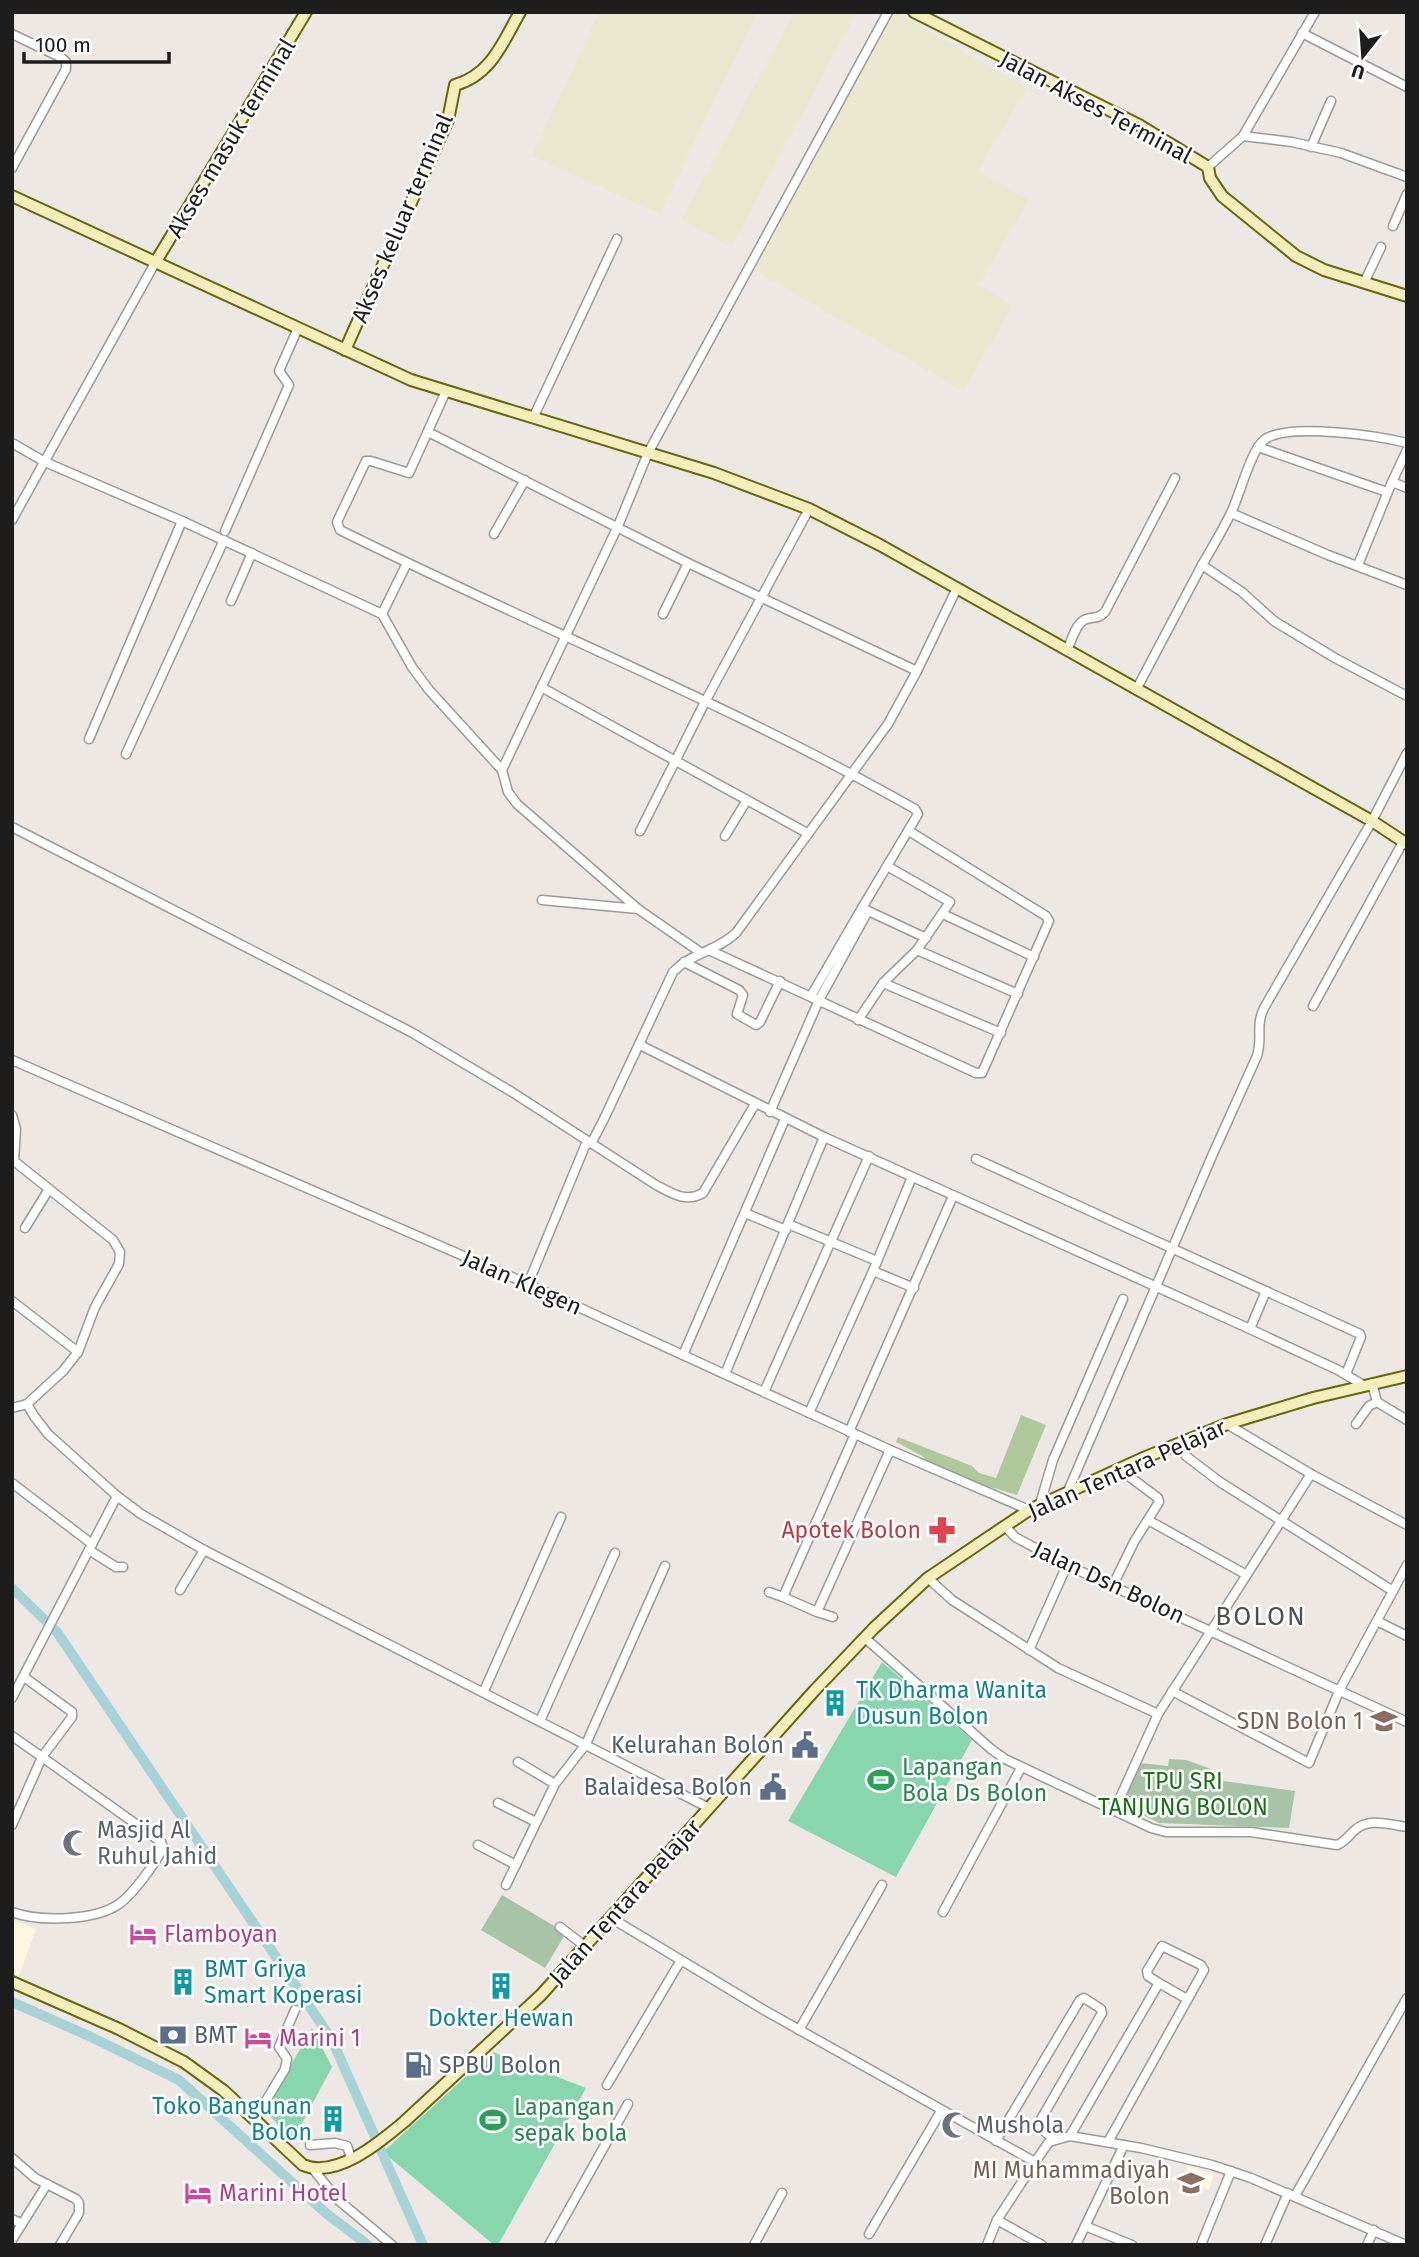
<svg xmlns="http://www.w3.org/2000/svg" width="1419" height="2257" font-family="'Fira Sans',sans-serif">
<style>
.education{fill:#fcf8de}
.farmland{fill:#eae9d0}
.forest{fill:#afc99c}
.cemetery{fill:#a7c4a7}
.pitch{fill:#88d6ad}
.lines{fill:none;stroke-linecap:round;stroke-linejoin:round}
.canal{stroke:#a7d3d7;stroke-width:10}
.street-casing{stroke:#9a9a9a;stroke-width:11}
.secondary-casing{stroke:#69670e;stroke-width:14}
.street{stroke:#fff;stroke-width:8}
.secondary{stroke:#f3eebb;stroke-width:10}
.labels{text-anchor:middle;stroke-width:5;stroke-linejoin:round;paint-order:stroke}
.street-label{font-size:23px;fill:#1d1d1d;stroke:#fff}
.health-label{font-size:23px;fill:#be3a42;stroke:#fff;text-anchor:end}
.culture-label{font-size:23px;fill:#0d838f;stroke:#fff;text-anchor:start}
.education-label{font-size:23px;fill:#785e54;stroke:#fff;text-anchor:end}
.service-label{font-size:23px;fill:#4e5e75;stroke:#fff;text-anchor:end}
.leisure-label{font-size:23px;fill:#27864d;stroke:#fff;text-anchor:start}
.park-label{font-size:23px;fill:#1a7115;stroke:#fff}
.worship-label{font-size:23px;fill:#5b616d;stroke:#fff;text-anchor:start}
.hotel-label{font-size:23px;fill:#b23c85;stroke:#fff;text-anchor:start}
.quarter-label{font-size:26px;letter-spacing:2px;fill:#505050;stroke:#fff}
</style>
<rect width="100%" height="100%" fill="#ede8e3"/>
<g class="education">
<polygon points="12,1920 36,1929 19,1976 12,1973"/>
<polygon points="1188,2165 1214,2175 1209,2190 1196,2185 1191,2197 1178,2192"/>
</g>
<g class="farmland">
<polygon points="599,12 757,12 660,214 532,156"/>
<polygon points="794,12 857,12 731,247 681,220"/>
<polygon points="895,12 1027,88 978,171 1029,200 979,285 1013,306 963,391 747,266"/>
</g>
<polygon class="forest" points="1021,1415 1046,1425 1017,1495 976,1483 927,1462 922,1456 896,1442 898,1437 972,1466 979,1473 996,1478"/>
<g class="cemetery">
<polygon points="1169,1759 1186,1760 1211,1769 1209,1779 1295,1791 1289,1828 1159,1823 1123,1805 1140,1763 1168,1766"/>
<polygon points="502,1895 566,1933 545,1968 481,1930"/>
</g>
<g class="pitch">
<polygon points="882,1662 972,1740 896,1877 788,1821"/>
<polygon points="312,2028 332,2067 293,2140 265,2111"/>
<polygon points="493,2052 586,2088 498,2245 494,2245 383,2152"/>
</g>
<g class="lines">
<g class="canal">
<polyline points="12,1588 57,1632 332,2040 423,2245"/>
<polyline points="12,2002 89,2036 179,2080 327,2214 368,2245"/>
</g>
<defs>
<g id="street">
<polyline points="1302,33 1407,87"/>
<polyline points="12,34 62,58 66,62 66,69 12,168"/>
<polyline points="1243,136 1292,142 1341,153 1407,177"/>
<polyline points="1311,147 1331,101"/>
<polyline points="1208,167 1243,136 1315,12"/>
<polyline points="1393,226 1407,194"/>
<polyline points="1364,283 1381,247"/>
<path d="M446,391L409,473L371,461H366L337,522L340,530C531,625 730,704 915,809L918,814L862,908"/>
<polyline points="534,416 617,239"/>
<polyline points="428,432 688,563 917,671"/>
<polyline points="12,443 45,462 182,521 382,614 407,563"/>
<path d="M1407,443C1379,436 1287,422 1264,440C1251,450 1239,497 1231,513C1222,531 1212,548 1202,565L1242,592L1274,621L1335,658L1407,696"/>
<polyline points="1258,447 1387,492"/>
<polyline points="1392,482 1407,450"/>
<polyline points="1231,513 1328,555 1407,585"/>
<polyline points="12,520 155,263"/>
<polyline points="225,531 289,385 279,371 298,328"/>
<polyline points="494,534 525,480"/>
<polyline points="1358,565 1392,482 1407,488"/>
<polyline points="231,601 252,553"/>
<polyline points="382,614 412,667 429,690 502,770 508,792 517,804 638,909 700,952"/>
<polyline points="663,614 688,563"/>
<path d="M1067,651C1071,642 1075,625 1084,620C1092,616 1098,620 1105,612L1175,478"/>
<polyline points="541,687 807,833"/>
<polyline points="1136,690 1202,565"/>
<polyline points="89,739 182,521"/>
<polyline points="126,754 224,540"/>
<polyline points="502,770 618,526 648,453 888,12"/>
<path d="M12,827L411,1032L512,1092L656,1185C671,1193 686,1203 703,1193L755,1104"/>
<polyline points="640,831 705,702 809,509"/>
<polyline points="725,836 747,800"/>
<polyline points="887,866 950,902 917,950"/>
<polyline points="542,900 638,909"/>
<polyline points="943,914 1034,957"/>
<polyline points="711,951 976,1073 982,1073 1049,921 1046,916 909,831"/>
<polyline points="684,962 739,990 743,995 737,1014 756,1025 760,1022 780,981"/>
<polyline points="811,996 862,908 926,938"/>
<polyline points="1313,1006 1403,842"/>
<polyline points="858,1020 883,983"/>
<polyline points="1001,1033 883,983 917,950 1018,994"/>
<polyline points="640,1045 824,1137 1250,1329 1338,1370 1363,1385"/>
<polyline points="12,1060 528,1284 890,1450 1029,1510"/>
<polyline points="770,1112 819,1000 868,911"/>
<polyline points="12,1115 16,1129 14,1161 113,1240 120,1252 119,1264 95,1307 78,1352 63,1371 27,1404 34,1416 48,1434 117,1496 141,1514 204,1550 709,1808"/>
<polyline points="976,1159 1360,1334 1361,1337 1346,1374"/>
<polyline points="745,1213 786,1230"/>
<polyline points="788,1224 877,1261"/>
<polyline points="25,1228 49,1189"/>
<polyline points="873,1271 914,1288"/>
<path d="M528,1284L585,1146L593,1140L603,1121L673,972C691,953 717,951 736,933L888,724L917,671L957,588"/>
<polyline points="12,1301 78,1352"/>
<polyline points="1250,1329 1266,1291"/>
<polyline points="683,1355 785,1119"/>
<polyline points="725,1374 824,1137"/>
<polyline points="1372,1383 1377,1402 1407,1420"/>
<polyline points="764,1392 869,1156"/>
<polyline points="12,1408 27,1404"/>
<polyline points="809,1413 873,1271 912,1177"/>
<polyline points="1227,1424 1311,1474 1407,1525"/>
<polyline points="1356,1424 1369,1406 1377,1402"/>
<polyline points="849,1432 953,1196"/>
<polyline points="855,1434 783,1597 817,1612 890,1450"/>
<polyline points="1179,1444 1186,1456 1220,1482 1393,1591"/>
<polyline points="12,1483 92,1544"/>
<path d="M1068,1491L1212,1156L1257,1056C1263,1036 1255,1027 1264,1008L1372,821L1407,753"/>
<polyline points="1040,1504 1053,1460 1123,1299"/>
<polyline points="1148,1520 1245,1574"/>
<polyline points="1005,1526 1015,1537 1067,1565 1407,1722"/>
<polyline points="89,1550 116,1567 123,1567"/>
<polyline points="928,1578 952,1600 1058,1668 1158,1714"/>
<polyline points="1113,1585 1134,1542 1159,1502 1158,1498 1130,1477 1122,1467"/>
<polyline points="180,1590 204,1550"/>
<polyline points="769,1592 783,1597"/>
<polyline points="817,1612 833,1617"/>
<polyline points="1377,1621 1407,1636"/>
<path d="M865,1638L991,1749L1005,1759L1151,1828L1166,1832H1251L1337,1845C1345,1842 1349,1835 1355,1830C1369,1817 1390,1825 1407,1827"/>
<polyline points="1029,1650 1067,1565"/>
<polyline points="484,1691 561,1517"/>
<polyline points="1172,1691 1309,1763 1340,1689 1407,1565"/>
<polyline points="12,1698 117,1496"/>
<polyline points="540,1721 615,1553"/>
<polyline points="12,1736 42,1757 12,1825"/>
<polyline points="518,1762 555,1784"/>
<polyline points="498,1803 536,1822"/>
<polyline points="1114,1811 1158,1714 1311,1474"/>
<polyline points="478,1845 516,1865"/>
<polyline points="506,1885 555,1784 586,1744 665,1566"/>
<path d="M12,1912C39,1922 95,1921 119,1904C132,1895 157,1862 163,1847L161,1842L42,1757L72,1717V1712L24,1677"/>
<polyline points="943,1912 1021,1768"/>
<polyline points="611,1918 764,2010 1035,2162 1049,2142 1070,2136 1141,2148 1212,2165 1251,2178 1406,2245"/>
<polyline points="560,1927 586,1947"/>
<polyline points="799,2030 882,1885"/>
<polyline points="607,2085 681,1960"/>
<polyline points="255,2119 285,2069 287,2059 279,2047 295,2010"/>
<polyline points="1070,2136 1159,1983 1187,1999"/>
<polyline points="996,2141 1080,2000 1084,1998 1101,2009 1102,2013 1040,2121 1040,2128 1054,2139"/>
<polyline points="1108,2142 1204,1970 1201,1965 1162,1946 1147,1971 1148,1976 1159,1983"/>
<polyline points="310,2145 335,2143 347,2146 351,2158"/>
<polyline points="12,2158 35,2178 76,2199 79,2203 79,2213 60,2245"/>
<polyline points="313,2169 337,2199 392,2245"/>
<polyline points="1295,2196 1407,1998"/>
<polyline points="12,2219 22,2224 47,2184"/>
<polyline points="997,2220 1042,2245"/>
<polyline points="1085,2226 1132,2245"/>
<polyline points="869,2234 941,2111"/>
<polyline points="12,2240 22,2224"/>
<polyline points="549,2245 628,2104"/>
<polyline points="754,2245 782,2193"/>
<polyline points="987,2245 997,2220 1035,2162"/>
<polyline points="1076,2245 1124,2145"/>
<polyline points="1201,2245 1231,2171"/>
<polyline points="1265,2245 1288,2193"/>
<polyline points="1367,2245 1374,2230"/>
</g>
<g id="secondary">
<polyline points="914,12 1139,125 1208,167 1210,178 1222,196 1296,256 1324,270 1407,296"/>
<polyline points="12,196 411,380 714,473 809,509 880,545 1372,821 1407,844"/>
<polyline points="155,263 306,12"/>
<path d="M345,350L448,120L455,85C491,75 503,42 520,12"/>
<path d="M12,1982L119,2029L184,2062L224,2091L303,2165C336,2179 379,2143 404,2122L541,1995L814,1691L874,1628L928,1578L1029,1510L1141,1459L1227,1424L1313,1398L1407,1376"/>
</g>
</defs>
<use href="#street" class="street-casing"/>
<use href="#secondary" class="secondary-casing"/>
<use href="#street" class="street"/>
<use href="#secondary" class="secondary"/>
</g>
<defs>
<symbol id="pharmacy-bare" viewBox="-9 -9 18 18"><path d="M-2-6h4v4h4v4h-4v4h-4v-4h-4v-4h4Z" fill="#e0444e" stroke="#fff" stroke-width="2.5" paint-order="stroke"/></symbol>
<symbol id="building-bare" viewBox="-9 -9 18 18"><path d="M-4-6H4V6H1V3H-1V6H-4ZM-2.5-4.3h1.7v1.8h-1.7ZM.8-4.3h1.7v1.8H.8ZM-2.5-1h1.7V.8h-1.7ZM.8-1h1.7V.8H.8Z" fill="#0f9aa8" stroke="#fff" stroke-width="2.5" paint-order="stroke"/></symbol>
<symbol id="school-bare" viewBox="-9 -9 18 18"><path d="M0-5L7-2L0 1L-7-2ZM-4 1L0 2.5L4 1V4Q0 6-4 4Z" fill="#8d6e63" stroke="#fff" stroke-width="2.5" paint-order="stroke"/></symbol>
<symbol id="civic-bare" viewBox="-9 -9 18 18"><path d="M-.6-6.5H3V-4.5H.6V-3L4-1V1h2V6H-6V1h2V-1L-.6-3ZM-1.2 2.5V6h2.4V2.5Z" fill="#5c6f8a" stroke="#fff" stroke-width="2.5" paint-order="stroke"/></symbol>
<symbol id="stadium-bare" viewBox="-9 -9 18 18"><path d="M0-5a6.5 5 0 1 0 0 10a6.5 5 0 1 0 0-10ZM-3.5-1.8h7v3.6h-7Z" fill="#2e9e5b" stroke="#fff" stroke-width="2.5" paint-order="stroke"/></symbol>
<symbol id="mosque-bare" viewBox="-9 -9 18 18"><path d="M3.5-4.9A6 6 0 1 0 3.5 4.9A5 5 0 1 1 3.5-4.9Z" fill="#6b7280" stroke="#fff" stroke-width="2.5" paint-order="stroke"/></symbol>
<symbol id="hotel-bare" viewBox="-9 -9 18 18"><path d="M-6-4.5h1.5V1H6V5H4.5V3h-9V5H-6ZM-4 0a1.8 1.8 0 1 1 3.6 0ZM.5 0V-2.5h3Q6-2.5 6 0Z" fill="#d1479c" stroke="#fff" stroke-width="2.5" paint-order="stroke"/></symbol>
<symbol id="bank-bare" viewBox="-9 -9 18 18"><path d="M-6-4H6V4H-6ZM0-2.3a2.3 2.3 0 1 0 0 4.6a2.3 2.3 0 1 0 0-4.6Z" fill="#5c6f8a" stroke="#fff" stroke-width="2.5" paint-order="stroke"/></symbol>
<symbol id="fuel-bare" viewBox="-9 -9 18 18"><path d="M-5.5-6h7V0h2V4h1.3V-2.5L3-4.5l.8-.8L6-3V5H2.5V1h-1V6h-7ZM-4.2-4.7v3.2H.2V-4.7Z" fill="#5c6f8a" stroke="#fff" stroke-width="2.5" paint-order="stroke"/></symbol>
</defs>
<g fill-rule="evenodd">
<use href="#pharmacy-bare" x="923" y="1511" width="38" height="38"/>
<use href="#building-bare" x="816" y="1684" width="38" height="38"/>
<use href="#school-bare" x="1365" y="1702" width="38" height="38"/>
<use href="#civic-bare" x="786" y="1726" width="38" height="38"/>
<use href="#stadium-bare" x="862" y="1761" width="38" height="38"/>
<use href="#civic-bare" x="754" y="1768" width="38" height="38"/>
<use href="#mosque-bare" x="57" y="1824" width="38" height="38"/>
<use href="#hotel-bare" x="124" y="1915" width="38" height="38"/>
<use href="#building-bare" x="164" y="1963" width="38" height="38"/>
<use href="#building-bare" x="482" y="1967" width="38" height="38"/>
<use href="#bank-bare" x="154" y="2016" width="38" height="38"/>
<use href="#hotel-bare" x="239" y="2019" width="38" height="38"/>
<use href="#fuel-bare" x="399" y="2046" width="38" height="38"/>
<use href="#building-bare" x="314" y="2100" width="38" height="38"/>
<use href="#stadium-bare" x="474" y="2101" width="38" height="38"/>
<use href="#mosque-bare" x="936" y="2106" width="38" height="38"/>
<use href="#school-bare" x="1172" y="2164" width="38" height="38"/>
<use href="#hotel-bare" x="179" y="2174" width="38" height="38"/>
</g>
<g class="labels">
<g class="street-label">
<text transform="translate(1096 107) rotate(28)" y="8">Jalan Akses Terminal</text>
<text transform="translate(231 138) rotate(-59)" y="8">Akses masuk terminal</text>
<text transform="translate(402 218) rotate(-67)" y="8">Akses keluar terminal</text>
<text transform="translate(522 1282) rotate(24)" y="8">Jalan Klegen</text>
<text transform="translate(1127 1469) rotate(-24)" y="8">Jalan Tentara Pelajar</text>
<text transform="translate(1109 1582) rotate(25)" y="8">Jalan Dsn Bolon</text>
<text transform="translate(625 1902) rotate(-48)" y="8">Jalan Tentara Pelajar</text>
</g>
<g class="health-label">
<text x="921" y="1538">Apotek Bolon</text>
</g>
<g class="culture-label">
<text x="856" y="1698">TK Dharma Wanita<tspan x="856" dy="26">Dusun Bolon</tspan></text>
<text x="204" y="1977">BMT Griya<tspan x="204" dy="26">Smart Koperasi</tspan></text>
<text x="501" y="2026" text-anchor="middle">Dokter Hewan</text>
<text x="312" y="2114" text-anchor="end">Toko Bangunan<tspan x="312" dy="26">Bolon</tspan></text>
</g>
<g class="education-label">
<text x="1363" y="1729">SDN Bolon 1</text>
<text x="1170" y="2178">MI Muhammadiyah<tspan x="1170" dy="26">Bolon</tspan></text>
</g>
<g class="service-label">
<text x="784" y="1753">Kelurahan Bolon</text>
<text x="752" y="1795">Balaidesa Bolon</text>
<text x="194" y="2043" text-anchor="start">BMT</text>
<text x="439" y="2073" text-anchor="start">SPBU Bolon</text>
</g>
<g class="leisure-label">
<text x="902" y="1775">Lapangan<tspan x="902" dy="26">Bola Ds Bolon</tspan></text>
<text x="514" y="2115">Lapangan<tspan x="514" dy="26">sepak bola</tspan></text>
</g>
<g class="park-label">
<text x="1183" y="1789">TPU SRI<tspan x="1183" dy="26">TANJUNG BOLON</tspan></text>
</g>
<g class="worship-label">
<text x="97" y="1838">Masjid Al<tspan x="97" dy="26">Ruhul Jahid</tspan></text>
<text x="976" y="2133">Mushola</text>
</g>
<g class="hotel-label">
<text x="164" y="1942">Flamboyan</text>
<text x="279" y="2046">Marini 1</text>
<text x="219" y="2201">Marini Hotel</text>
</g>
<g class="quarter-label">
<text x="1261" y="1625">BOLON</text>
</g>
</g>
<rect width="1419" height="2257" fill="none" stroke="#1d1d1d" stroke-width="28"/>
<g transform="translate(1363 56) rotate(197)" stroke="#ffffff" stroke-width="5" paint-order="stroke">
<path d="M0-5L12 26L0 18L-12 26Z" fill="#1d1d1d"/>
<text y="-10" font-size="19" font-weight="bold" text-anchor="middle" fill="#1d1d1d">U</text>
</g>
<path d="M24 52v10h145v-10" fill="none" stroke="#1d1d1d" stroke-width="3.5"/>
<text x="35" y="52" font-size="21" fill="#1d1d1d" stroke="#ffffff" stroke-width="5" paint-order="stroke">100 m</text>
</svg>
